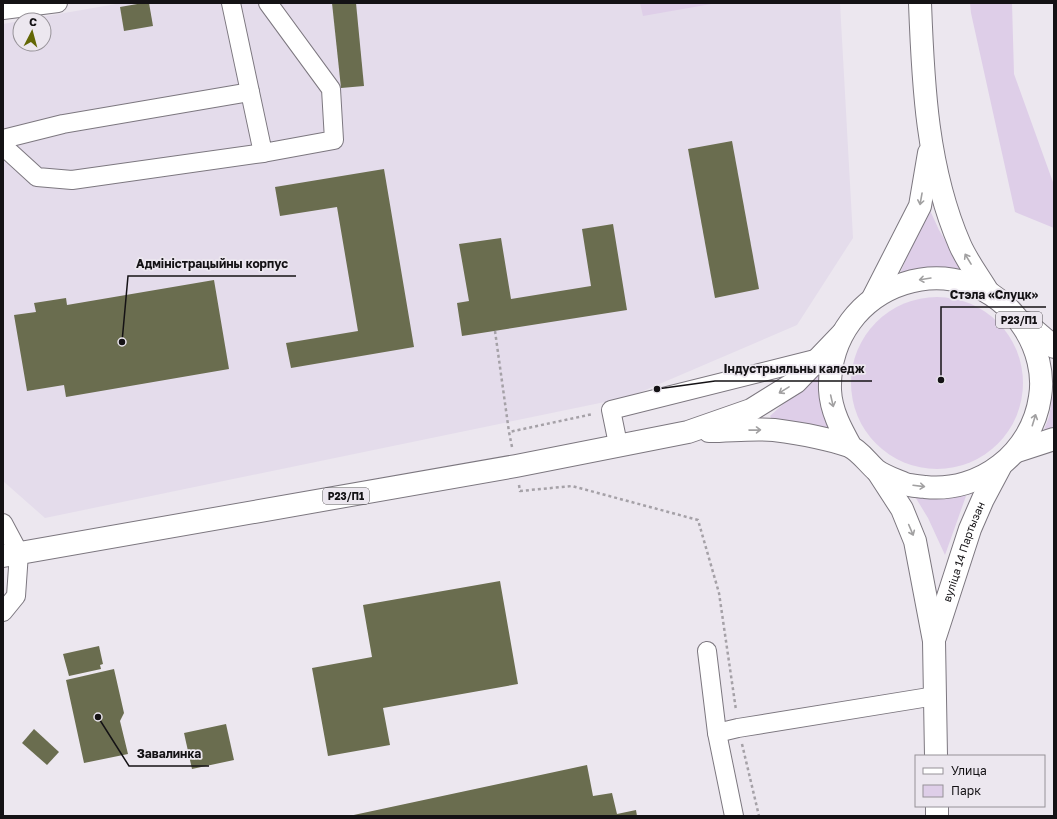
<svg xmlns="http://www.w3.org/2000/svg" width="1057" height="819" font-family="'Golos Text',sans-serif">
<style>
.built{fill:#e4dceb}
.green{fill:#decee8}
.building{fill:#6a6d4f}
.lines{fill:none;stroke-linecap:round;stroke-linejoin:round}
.minor-casing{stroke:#7c777f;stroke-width:20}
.major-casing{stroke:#7c777f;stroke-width:24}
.path{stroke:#a5a1a7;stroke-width:2.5;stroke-dasharray:3 3;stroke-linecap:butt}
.minor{stroke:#fff;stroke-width:18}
.major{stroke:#fff;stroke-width:22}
.oneway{stroke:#a1a0a1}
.labels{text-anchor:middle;stroke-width:3.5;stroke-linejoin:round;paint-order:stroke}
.shield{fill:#ece7ef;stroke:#555256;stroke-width:1}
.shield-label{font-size:10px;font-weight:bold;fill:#141215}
.street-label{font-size:11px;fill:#141215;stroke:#ece7ef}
.leader{fill:none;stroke:#141215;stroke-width:1.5}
.callout-dot{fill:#141215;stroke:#ece7ef;stroke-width:1.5}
.callout-label{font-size:12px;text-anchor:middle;font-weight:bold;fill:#141215;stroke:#ece7ef;stroke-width:3.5;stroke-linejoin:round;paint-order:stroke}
</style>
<rect width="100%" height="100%" fill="#ece7ef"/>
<polygon class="built" points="122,3 840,3 853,238 797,325 629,397 45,518 3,481 3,24 20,21 20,44 44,44 44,20 24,20"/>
<g class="green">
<polygon points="640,3 717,3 643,16"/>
<polygon points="970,3 1012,3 1014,74 1054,185 1054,228 1015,212 971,13"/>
<polygon points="928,206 939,230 964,272 899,276"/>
<circle cx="937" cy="383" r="86"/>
<polygon points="824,367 837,439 774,422 770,416"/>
<polygon points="1054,388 1054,429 1043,432 1049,417"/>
<polygon points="914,495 937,497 966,496 945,555 928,518"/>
</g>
<g class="building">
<polygon points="143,3 149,3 153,26 124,31 120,7"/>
<polygon points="332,3 356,3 364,86 341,88"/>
<polygon points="732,141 759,289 715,298 688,149"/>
<polygon points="384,169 414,347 291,368 286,343 358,331 337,207 280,216 275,187"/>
<polygon points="613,224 627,310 462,336 457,303 469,301 459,244 501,238 511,299 591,286 582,229"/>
<polygon points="214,280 229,369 66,397 64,385 27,391 14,315 36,312 34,303 66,298 67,305"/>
<polygon points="500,581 518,684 383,708 390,745 328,756 312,668 372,657 363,605"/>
<polygon points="99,646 103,664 100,665 101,669 69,676 63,654"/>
<polygon points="114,669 124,713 120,721 128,754 84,763 66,680"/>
<polygon points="226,724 234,760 192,769 184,733"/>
<polygon points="34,729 59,752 47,765 22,743"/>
<polygon points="587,765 593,796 612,793 617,814 636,810 637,816 349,816"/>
</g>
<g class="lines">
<defs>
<g id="minor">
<polyline points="231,3 263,153 334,140 331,89 268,3"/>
<polyline points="3,10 58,3"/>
<polyline points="3,139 63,124 250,92"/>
<polyline points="3,146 37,177 72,180 263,153"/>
<polyline points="618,444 611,410 819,358"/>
<polyline points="3,523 19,553 16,596 3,612"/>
<polyline points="707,651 717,733 738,728 935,696"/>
<polyline points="717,733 734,816"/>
</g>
<g id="major">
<path d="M920,3C923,85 927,169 960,245C967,261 979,277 988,292"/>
<polyline points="873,298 920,206 929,153"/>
<polyline points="1026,323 1054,347"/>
<path d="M709,431C730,431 753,428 774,430C797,433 827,438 849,446C859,450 868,463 876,470C884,476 896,480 905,484C911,486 919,486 925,487C980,493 1032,453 1040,397C1044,374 1037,348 1024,328C965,236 827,281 830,390C831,411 841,429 851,447"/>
<polyline points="1017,451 1054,439"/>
<polyline points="878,472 902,509 915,541 934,641 936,756"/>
<polyline points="3,556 516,466 688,432 751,410 796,382 842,334"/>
<path id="s1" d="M935,637L970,529L983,499L1000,467"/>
<polyline points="937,806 937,816"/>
</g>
</defs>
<use href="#minor" class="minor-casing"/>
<use href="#major" class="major-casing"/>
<g class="path">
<polyline points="495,331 509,432"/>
<polyline points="512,447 509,432 593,414"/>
<polyline points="519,485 520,491 572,486 698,520 719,593 736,710"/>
<polyline points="742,744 759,816"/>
</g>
<use href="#minor" class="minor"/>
<use href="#major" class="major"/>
</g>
<defs><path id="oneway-shaft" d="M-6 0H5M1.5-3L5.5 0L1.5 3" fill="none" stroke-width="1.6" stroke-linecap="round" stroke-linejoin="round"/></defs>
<g class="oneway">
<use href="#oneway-shaft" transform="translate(921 199) rotate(100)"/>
<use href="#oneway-shaft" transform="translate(968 259) rotate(-121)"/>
<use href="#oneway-shaft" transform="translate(925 279) rotate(171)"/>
<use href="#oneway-shaft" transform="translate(784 390) rotate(148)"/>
<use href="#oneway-shaft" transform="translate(832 401) rotate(77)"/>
<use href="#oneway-shaft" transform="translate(1034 420) rotate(-73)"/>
<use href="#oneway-shaft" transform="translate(755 430) rotate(-1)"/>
<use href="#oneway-shaft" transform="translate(919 486) rotate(7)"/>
<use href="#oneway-shaft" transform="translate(911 530) rotate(67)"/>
</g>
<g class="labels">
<g class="shield">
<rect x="996" y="312" width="46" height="16" rx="3"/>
<rect x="323" y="488" width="46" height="16" rx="3"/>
</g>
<g class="shield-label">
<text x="1019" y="324">Р23/П1</text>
<text x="346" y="500">Р23/П1</text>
</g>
<g class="street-label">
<text dy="4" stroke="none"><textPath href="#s1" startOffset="90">вуліца 14 Партызан</textPath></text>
</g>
</g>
<path class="leader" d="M122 342L128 276H296M941 380L941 307H1046M657 389L715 381H872M98 717L129 766H209"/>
<g class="callout-dot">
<circle cx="122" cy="342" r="4"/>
<circle cx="941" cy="380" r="4"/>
<circle cx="657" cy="389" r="4"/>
<circle cx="98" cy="717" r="4"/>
</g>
<g class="callout-label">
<text x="212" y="268">Адміністрацыйны корпус</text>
<text x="994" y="299">Стэла «Слуцк»</text>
<text x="794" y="373">Індустрыяльны каледж</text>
<text x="169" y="758">Завалинка</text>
</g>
<rect width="1057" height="819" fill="none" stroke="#141215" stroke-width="8"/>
<rect x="915" y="755" width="130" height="52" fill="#ece7ef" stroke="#969298"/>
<rect x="923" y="768" width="20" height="6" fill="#ffffff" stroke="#969298"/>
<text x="951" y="775" font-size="12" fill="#141215">Улица</text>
<rect x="923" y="785" width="20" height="12" fill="#decee8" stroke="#969298"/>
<text x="951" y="795" font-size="12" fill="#141215">Парк</text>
<g transform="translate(32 32) rotate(6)"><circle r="19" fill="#ece7ef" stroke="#969298"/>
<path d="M0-3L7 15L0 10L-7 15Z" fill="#636705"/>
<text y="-6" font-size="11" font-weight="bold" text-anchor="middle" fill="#141215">С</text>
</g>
</svg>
